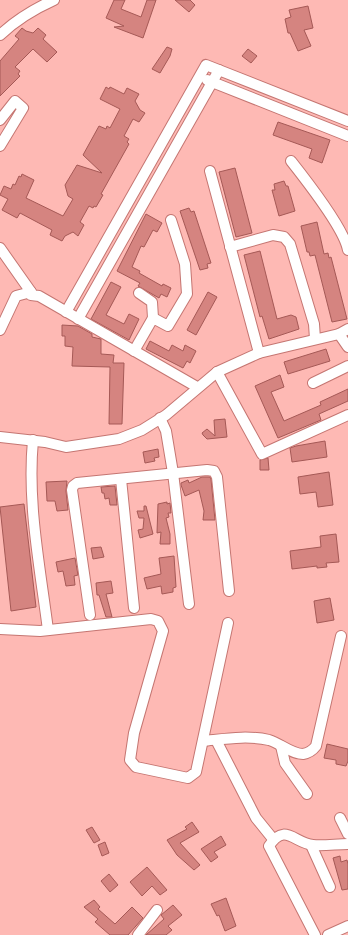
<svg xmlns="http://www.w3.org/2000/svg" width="348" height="935" font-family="Montserrat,sans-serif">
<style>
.building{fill:#d58480;stroke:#a55956}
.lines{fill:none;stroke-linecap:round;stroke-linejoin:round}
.minor-casing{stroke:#c57672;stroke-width:12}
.minor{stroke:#fff;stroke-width:10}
</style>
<rect width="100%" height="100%" fill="#feb9b4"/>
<g class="building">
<polygon points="114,0 125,0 121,9 141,17 147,0 156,0 143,38 114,27 124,26 106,18"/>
<polygon points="175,0 190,0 195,5 189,12"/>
<polygon points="308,6 313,28 304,30 311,46 298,51 290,33 288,33 285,19 291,17 289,10"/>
<polygon points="22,28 26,31 33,33 38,28 46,35 43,39 57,52 47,62 33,49 15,67 20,71 18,74 20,76 0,96 0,61 19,39 15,36"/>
<polygon points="167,47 172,49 170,56 160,73 152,69"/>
<polygon points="248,49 257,56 251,63 242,56"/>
<polygon points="106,87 109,89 110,87 124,94 127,88 139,94 135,101 140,110 145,113 139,122 133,119 124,136 129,139 127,142 129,144 101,194 103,195 96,207 94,206 93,208 89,206 80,222 84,225 78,236 73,232 65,236 62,241 50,235 52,230 20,213 17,218 2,210 8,199 0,195 4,186 11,189 13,184 15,185 19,176 21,177 22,174 34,180 26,198 63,216 73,199 68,196 65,185 77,165 102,173 83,155 99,126 106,129 107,126 110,128 120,109 100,99"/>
<polygon points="278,122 330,140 322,163 309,158 312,149 273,135"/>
<polygon points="235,168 252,233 236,237 219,172"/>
<polygon points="284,181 286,186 288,186 295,211 279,216 272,190 275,190 274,184"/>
<polygon points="189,208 191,212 194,211 211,263 207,264 208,268 200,270 180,211"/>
<polygon points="146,214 162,223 157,232 153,230 144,247 141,246 132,267 140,271 139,273 162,286 163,284 171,288 167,297 161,294 159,298 138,286 140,283 117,271"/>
<polygon points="317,222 324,254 328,253 329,258 331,257 347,319 332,322 315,255 310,256 309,252 307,252 301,226"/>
<polygon points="260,251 277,319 291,315 296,317 299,329 269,339 262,316 260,317 244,255"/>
<polygon points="111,282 121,287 106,315 124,324 129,314 139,319 129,340 91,319"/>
<polygon points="208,292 217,297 196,335 187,330"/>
<polygon points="62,325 78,326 92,334 92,337 101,339 101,354 114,355 113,363 124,363 122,424 109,424 110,367 72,366 73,347 65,346 65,336 62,336"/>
<polygon points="150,341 169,351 172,345 183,351 185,345 196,351 190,363 187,361 183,368 146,349"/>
<polygon points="326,349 330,361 288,374 284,362"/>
<polygon points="280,375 284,387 271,392 284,421 321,405 320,402 348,389 348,401 319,414 321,420 278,438 255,386"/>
<polygon points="225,419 227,437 207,439 203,435 202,433 207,429 215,436 214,420"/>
<polygon points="325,441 327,457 292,462 290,448 296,446"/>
<polygon points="158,449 159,457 154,458 155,461 145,463 143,452"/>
<polygon points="268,458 269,470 260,470 260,460"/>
<polygon points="329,472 333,505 318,507 316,492 300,494 298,477"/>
<polygon points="202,477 210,477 211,479 215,520 203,520 204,511 199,490 185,496 181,485 181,483 188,480 189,483"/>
<polygon points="67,481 66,491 68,510 57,511 55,501 47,501 46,482"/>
<polygon points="115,486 117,505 110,505 109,498 105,499 104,493 102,493 101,487"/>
<polygon points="167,502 167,504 170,503 171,513 168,513 169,517 166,518 170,534 170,544 160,544 161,532 157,533 158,504"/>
<polygon points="24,504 36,607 11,611 0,507"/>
<polygon points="144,506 146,506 153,534 140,538 138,530 143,529 144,518 139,518 137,511 144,511"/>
<polygon points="336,534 339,562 326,563 327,567 317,568 317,566 292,569 290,551 321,547 320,536"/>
<polygon points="101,547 104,557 93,559 91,548"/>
<polygon points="174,556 176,587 173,588 173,592 162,594 161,586 147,589 144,578 161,574 159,558"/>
<polygon points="75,558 78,575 74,576 75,585 66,586 63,571 58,572 56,562"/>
<polygon points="111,581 113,593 106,594 112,617 106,617 99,595 97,595 96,583"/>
<polygon points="330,598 334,620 317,623 314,601"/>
<polygon points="327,744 348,749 348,761 346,766 336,764 336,760 324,758"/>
<polygon points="192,822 199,832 180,843 200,865 194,870 177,855 167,840 187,829 185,827"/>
<polygon points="92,827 100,840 94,843 86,830"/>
<polygon points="221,836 226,845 214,852 218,857 211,862 201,849"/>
<polygon points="105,842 109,853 102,856 98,845"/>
<polygon points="340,856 341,862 347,860 348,864 348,889 342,890 333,858"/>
<polygon points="147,867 167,890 160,895 152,886 142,896 130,882"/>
<polygon points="109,874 118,885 110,892 101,881"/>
<polygon points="226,898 236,926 225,931 219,915 217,916 211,904"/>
<polygon points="94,900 100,907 98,909 115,924 132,907 143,918 128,935 110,935 95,922 98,919 84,907"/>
<polygon points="173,905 182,915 168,926 172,930 166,935 146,935 164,919 161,915"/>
</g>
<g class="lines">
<defs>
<g id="minor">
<path d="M0,35C16,20 34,9 54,0"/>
<polyline points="207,80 348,136"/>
<polyline points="0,120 15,101 23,108 0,146"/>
<path d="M291,161C306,180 344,228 348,250"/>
<polyline points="210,171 259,353"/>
<polyline points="230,247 273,235 284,237 290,244 314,324 315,339"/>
<polyline points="0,248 31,292"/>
<polyline points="139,293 152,302 153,318"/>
<polyline points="66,312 206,65 348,121"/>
<polyline points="78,319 219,70"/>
<polyline points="0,330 16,296 31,292 31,295 39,296 197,387"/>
<polyline points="339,334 348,347"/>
<polyline points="134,351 153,318 168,326 187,294 185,264 171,220"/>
<polyline points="217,372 262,454 348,415"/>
<polyline points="313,383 348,366"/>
<polyline points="160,418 166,431 173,473 189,604"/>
<polyline points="0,437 45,442 66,447 119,439 142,430 166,415 217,372 259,353 339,334 348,329"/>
<path d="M33,440C27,503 40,567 48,630"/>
<polyline points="121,479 134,608"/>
<polyline points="90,615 72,490 73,486 77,483 207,470 214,471 217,477 229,591"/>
<polyline points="0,629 40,631 151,619 158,621 163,631 134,733 130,760 136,767 188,778 196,772 228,623"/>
<polyline points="216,740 256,818 273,839"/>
<path d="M203,741C224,739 247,735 269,740C280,743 291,754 303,754C309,753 313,750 316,746L341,636"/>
<polyline points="281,746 285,763 307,794"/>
<polyline points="340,818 348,834"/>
<polyline points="311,845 330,887"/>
<polyline points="138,935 157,910"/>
<path d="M315,935L269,846C285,822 294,843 313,845C324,846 337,844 348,844"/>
<polyline points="328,935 348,926"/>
</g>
</defs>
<use href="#minor" class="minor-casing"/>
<use href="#minor" class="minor"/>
</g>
</svg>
